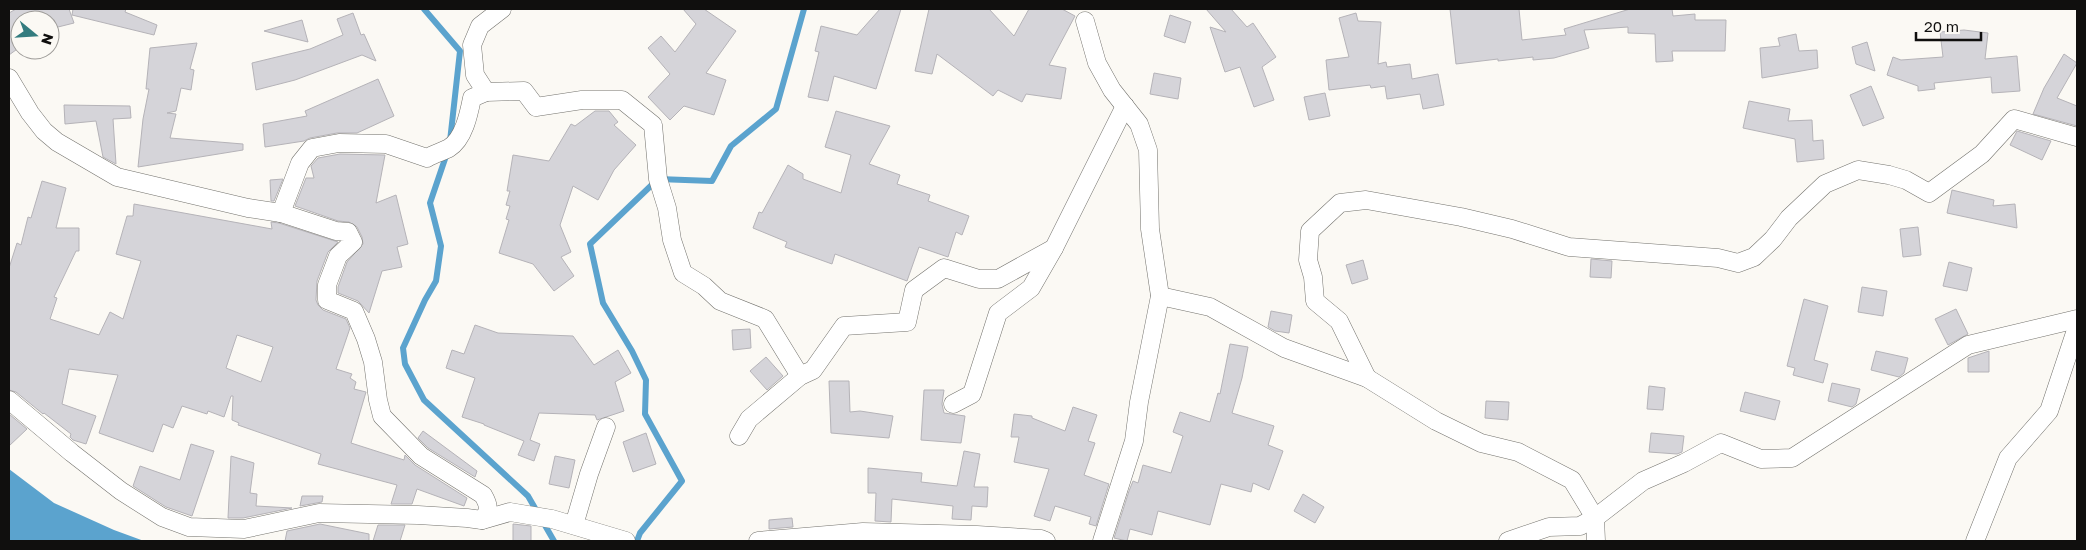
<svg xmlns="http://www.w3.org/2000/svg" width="2086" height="550" font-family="'Golos Text',sans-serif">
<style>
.water{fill:#5ba3ce}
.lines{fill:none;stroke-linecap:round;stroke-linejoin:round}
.stream{stroke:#5ba3ce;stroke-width:6}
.building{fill:#d5d4d9;stroke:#b5b3b8;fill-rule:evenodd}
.street-casing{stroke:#74736e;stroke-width:19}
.street{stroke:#fff;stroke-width:18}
</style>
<rect width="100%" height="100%" fill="#fbf9f4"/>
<polygon class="water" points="9,469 54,503 114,530 144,541 9,541"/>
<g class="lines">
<g class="stream">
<polyline points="424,9 460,51 450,141"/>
<polyline points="447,153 430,203 441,246 436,281 425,300 403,348 405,364 424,400 528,496 554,541"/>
<polyline points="637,541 640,533 682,481 645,414 646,380 632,351 603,303 590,244 658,179 712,181 731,146 776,109 804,9"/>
</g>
</g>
<g class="building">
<polygon points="16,9 69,9 74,23 50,29 50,20 20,20 20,47 9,55 9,13"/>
<polygon points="73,9 126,9 125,12 157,25 154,35 72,15"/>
<polygon points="683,9 704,9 736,31 706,73 726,80 714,115 684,106 670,120 648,97 670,74 648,48 661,36 675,52 696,24"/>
<polygon points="880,9 901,9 876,89 834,76 828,101 808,97 819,52 815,51 821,26 857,35"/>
<polygon points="929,9 989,9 1014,36 1029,9 1062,9 1075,16 1049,65 1066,68 1061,99 1026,94 1022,102 998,90 993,96 937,54 932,74 915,71"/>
<polygon points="1206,9 1231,9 1247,27 1253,23 1276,57 1262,67 1274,100 1254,107 1240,67 1225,72 1210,27 1226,32"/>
<polygon points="1450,9 1519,9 1522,40 1566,35 1564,29 1630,9 1672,9 1673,16 1695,14 1695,20 1726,20 1725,51 1672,51 1673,61 1656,62 1655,34 1628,33 1628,27 1584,30 1589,48 1554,58 1533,60 1533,57 1498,61 1498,59 1456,64"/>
<polygon points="353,13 361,35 364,34 376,61 362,55 295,80 256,90 252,63 310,49 343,35 337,19"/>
<polygon points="1356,13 1358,21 1381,22 1378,64 1386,62 1387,67 1410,64 1412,79 1438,74 1444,105 1423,109 1420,94 1387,99 1385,86 1371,88 1370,85 1329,90 1326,60 1349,57 1339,18"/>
<polygon points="1170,15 1191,22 1185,43 1164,36"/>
<polygon points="302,20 308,42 264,31"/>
<polygon points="1964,30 1988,33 1985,59 2017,56 2020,91 1992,93 1991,77 1934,83 1935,89 1918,91 1918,86 1887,75 1893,57 1901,60 1943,57 1940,32"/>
<polygon points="1796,34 1799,51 1817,50 1818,68 1762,78 1760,48 1780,46 1778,38"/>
<polygon points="1867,42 1875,71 1856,64 1852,47"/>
<polygon points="197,43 190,69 194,70 191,90 181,88 176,111 167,113 176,114 170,138 243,144 243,150 138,167 143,119 149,89 146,89 150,48"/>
<polygon points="2064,54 2077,63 2057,98 2077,106 2077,126 2033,114 2044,88"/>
<polygon points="1154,73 1181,78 1178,99 1150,94"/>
<polygon points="378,79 394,116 357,133 337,133 310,138 304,141 265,147 263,124 307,116 305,111"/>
<polygon points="1871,86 1884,118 1863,126 1850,95"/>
<polygon points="1325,93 1330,116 1309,120 1304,97"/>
<polygon points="1749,101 1790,109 1788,121 1812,120 1813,141 1823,140 1824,159 1797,162 1795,139 1743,128"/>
<polygon points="64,105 130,106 131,118 113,119 116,164 103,157 96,121 65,124"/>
<polygon points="595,111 609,111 618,122 614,125 636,145 614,170 598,200 573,186 560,225 571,252 561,257 574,276 554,291 533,264 499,253 509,220 506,219 510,206 506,205 510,191 507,191 513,155 549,161 571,124 575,126"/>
<polygon points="836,111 890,126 869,164 900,175 897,184 930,195 928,201 969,216 962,235 956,232 948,257 919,247 907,281 835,254 832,264 785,247 787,242 753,228 759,212 762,213 788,165 803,174 803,179 841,193 851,155 825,147"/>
<polygon points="2017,131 2051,141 2042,160 2010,145"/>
<polygon points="340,154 385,155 376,203 396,195 408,244 397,247 402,267 382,271 369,313 358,301 338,293 338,287 347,262 363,244 362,237 357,227 349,222 338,221 295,206 306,178 314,178 311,166 318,158"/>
<polygon points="283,179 274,201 271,201 270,180"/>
<path d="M42,181L66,188L56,228H79V251H76L54,297L57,298L50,319L99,335L110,312L123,319L141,261L116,254L127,216H133L134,204L272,229L271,222L279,223L338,242L328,252L317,281L316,300L318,305L323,310L346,319L350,328L336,369L352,374L350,378L356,382L354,389L366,392L351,443L404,460L405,455L415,465L467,498L464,506L417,489L412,504H391L397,485L318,464L321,454L238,425L239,423L232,420L233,396H231L224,417L208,411L207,414L182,406L173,428L163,424L153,452L99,433L118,375L69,369L62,404L96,416L86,444L73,440L70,437L71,434L44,413L43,414L16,392L9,390V268L17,243L21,245L28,217L31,218ZM237,335L273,347L261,382L226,368Z"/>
<polygon points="1952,190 1994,200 1993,206 2015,204 2017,228 1947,213"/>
<polygon points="1918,227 1921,255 1903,257 1900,229"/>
<polygon points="1591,259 1612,261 1611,278 1590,277"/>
<polygon points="1363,260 1368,279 1352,284 1346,265"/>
<polygon points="1949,262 1972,268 1967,291 1943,286"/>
<polygon points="1862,287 1887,291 1883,316 1858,312"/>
<polygon points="1804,299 1828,306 1814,360 1828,364 1823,383 1793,375 1795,368 1787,366"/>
<polygon points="1956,309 1968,334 1948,345 1935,319"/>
<polygon points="1271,311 1292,315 1289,333 1275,331 1268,327"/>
<polygon points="475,325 498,333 573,336 594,365 618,350 631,373 615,382 624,411 597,420 595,415 539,413 530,440 540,444 534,461 518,455 524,441 484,425 484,424 462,417 475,378 446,368 452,350 464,354"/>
<polygon points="750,329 751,348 733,350 732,330"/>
<polygon points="1230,344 1248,347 1242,378 1232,413 1274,426 1268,445 1283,451 1269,490 1253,483 1251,492 1221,484 1210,525 1158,511 1152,535 1130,529 1127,541 1114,538 1129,491 1133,481 1138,483 1143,465 1171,473 1183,436 1173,432 1180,412 1210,422 1218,393 1220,394"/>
<polygon points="1876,351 1908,358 1904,373 1899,377 1871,370"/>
<polygon points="1989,351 1989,372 1968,372 1968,358"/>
<polygon points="766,357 783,376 767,390 750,371"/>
<polygon points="829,381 849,381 850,412 860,411 893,416 889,438 831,433"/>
<polygon points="1832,383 1860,389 1856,404 1852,407 1828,401"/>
<polygon points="1649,386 1665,388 1663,410 1647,409"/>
<polygon points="924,390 944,390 942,404 944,413 965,416 961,443 921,440"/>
<polygon points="1745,392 1780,401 1775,420 1740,411"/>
<polygon points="1486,401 1509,402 1508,420 1485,418"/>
<polygon points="1073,407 1097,415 1088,441 1095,443 1084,475 1109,484 1096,526 1089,524 1091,517 1055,506 1050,521 1034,516 1049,469 1014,462 1019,437 1011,437 1014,414 1032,416 1032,418 1065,431"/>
<polygon points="9,414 27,429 9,446"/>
<polygon points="423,431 477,471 475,477 428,448 418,438"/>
<polygon points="646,433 656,464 633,472 623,442"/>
<polygon points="1651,433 1684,436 1682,452 1677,454 1649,452"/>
<polygon points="191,444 214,451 192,516 166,507 133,486 140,466 180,480"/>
<polygon points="964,451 980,454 974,487 988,487 987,507 972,506 971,520 952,519 953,506 892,499 891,522 875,521 876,493 868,493 868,468 922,473 921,482 957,486"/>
<polygon points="231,456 254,463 250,493 257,494 256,506 292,508 243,518 228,518"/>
<polygon points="555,456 575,460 569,488 549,484"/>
<polygon points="1303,494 1324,507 1315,523 1294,511"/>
<polygon points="302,496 323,496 322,502 300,506"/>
<polygon points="792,518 793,527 769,529 769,520"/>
<polygon points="320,524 369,534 369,541 285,541 287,531"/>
<polygon points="513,524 531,526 531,541 513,541"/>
<polygon points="378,525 405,525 400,541 373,541"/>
</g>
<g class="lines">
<defs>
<g id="street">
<polyline points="1085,21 1097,63 1112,90 1139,124 1148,150 1150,229 1160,296 1210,307 1284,348 1367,378 1436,421 1481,443 1518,452 1572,480 1595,518 1596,541"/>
<path d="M9,78L30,113L44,131L57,142L117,177L248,208L281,213L336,231L348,232L353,242L338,256L327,285V300L354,311L366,339L373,362L378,400L382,416L421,456L483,495C489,505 490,511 482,520"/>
<polyline points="486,92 475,75 472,45 480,26 502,9"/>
<path d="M281,213L300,163L312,148L339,143L386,144L427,158C433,154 444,151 449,148C464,139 469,113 472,98L486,92L524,91L536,107L582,100H622L653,125L658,179L667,208L672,240L683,273L704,286L720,301L765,319L800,376"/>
<polyline points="1367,378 1339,321 1315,301 1313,277 1308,260 1310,231 1340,203 1366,200 1461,217 1512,229 1569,247 1718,258 1738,263 1754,257 1773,239 1789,218 1825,184 1858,170 1889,175 1906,180 1929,193 1982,154 2014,119 2077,137"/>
<polyline points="9,400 72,453 121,491 162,517 189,527 244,529 319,513 418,515 467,518 482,520 510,512 552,519 626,541"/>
<polyline points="953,404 972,394 998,313 1031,288 1054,248"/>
<polyline points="739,436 749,419 800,376 813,370 844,326 907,322 914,290 944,268 979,279 998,279 1054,248 1125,106"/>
<polyline points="574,525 589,474 606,427"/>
<polyline points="758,541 863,532 977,535 1041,539 1046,541"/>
<polyline points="1102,541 1134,441 1139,402 1160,296"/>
<polyline points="1508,541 1549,527 1580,526 1595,518 1643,481 1684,463 1721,443 1761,459 1792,458 1968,345 2077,319"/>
<polyline points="1975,541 2008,458 2049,411 2077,327"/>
</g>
</defs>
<use href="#street" class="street-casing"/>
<use href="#street" class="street"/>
</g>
<rect width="2086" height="550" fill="none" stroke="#100f0e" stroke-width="20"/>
<g transform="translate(35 35) rotate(108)"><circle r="24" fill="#fbf9f4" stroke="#9d9b98"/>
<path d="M0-4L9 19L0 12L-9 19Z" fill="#337c7f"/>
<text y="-8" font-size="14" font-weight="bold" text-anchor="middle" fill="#100f0e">N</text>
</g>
<path d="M1916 32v8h65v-8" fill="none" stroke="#100f0e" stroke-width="2.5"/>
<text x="1924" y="32" font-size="15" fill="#100f0e" stroke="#fbf9f4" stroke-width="4" paint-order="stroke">20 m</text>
</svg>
